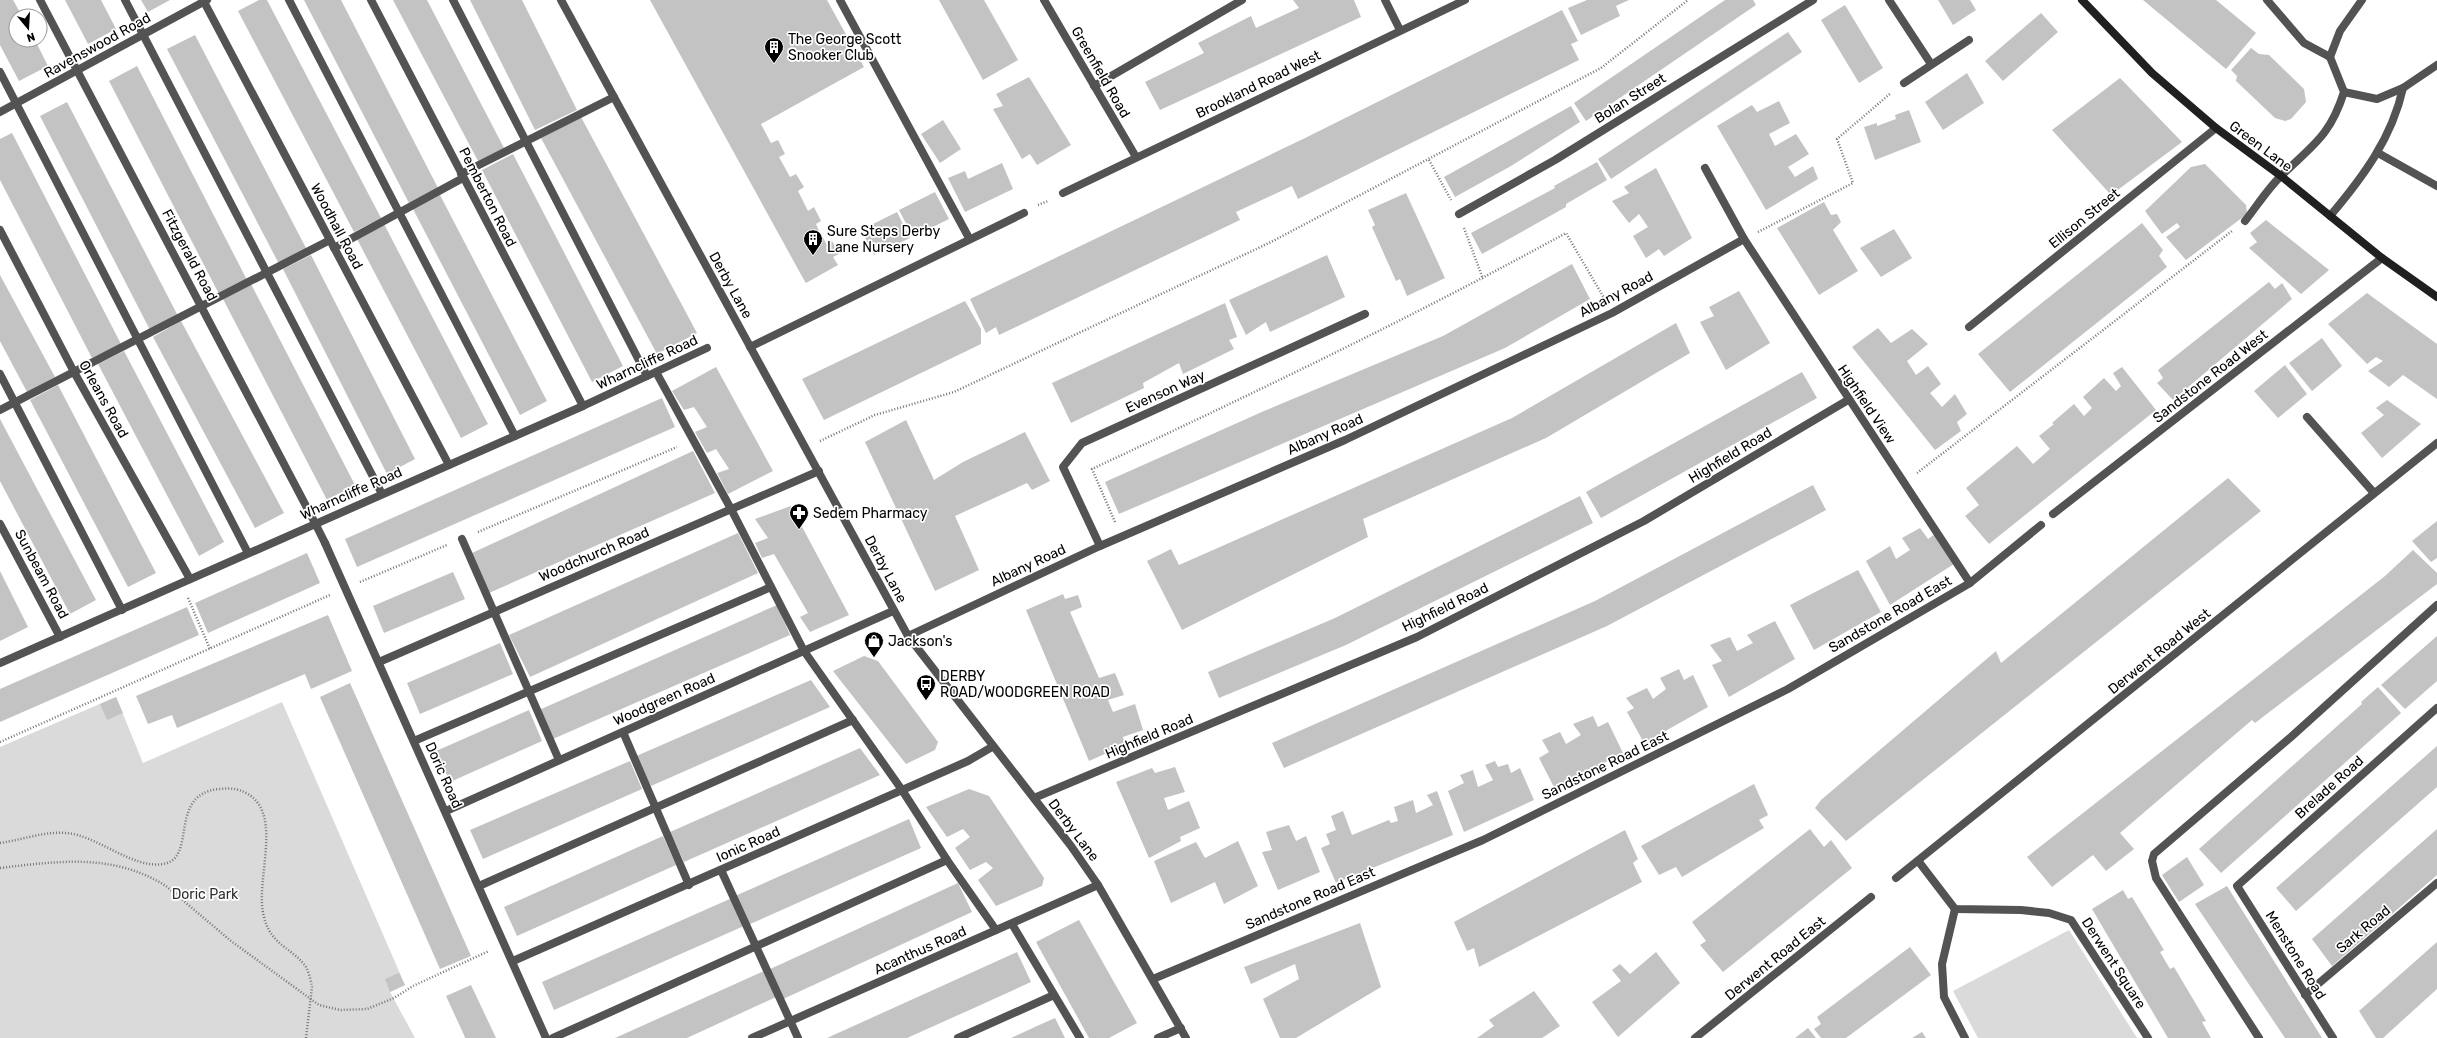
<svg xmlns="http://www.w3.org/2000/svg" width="2437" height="1038" font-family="Rubik,sans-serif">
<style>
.green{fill:#dadada}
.building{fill:#c3c3c3}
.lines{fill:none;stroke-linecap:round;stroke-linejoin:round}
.path{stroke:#757575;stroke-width:2.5;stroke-dasharray:1 2;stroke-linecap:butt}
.service{stroke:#535353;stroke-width:8}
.pedestrian{stroke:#535353;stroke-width:8}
.minor{stroke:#535353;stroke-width:8}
.tertiary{stroke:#535353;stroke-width:8}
.secondary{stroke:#202020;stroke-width:8}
.labels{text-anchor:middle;stroke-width:3.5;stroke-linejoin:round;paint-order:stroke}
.poi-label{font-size:14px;fill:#000;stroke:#fff;text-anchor:start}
.street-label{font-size:14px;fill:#000;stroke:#fff}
.park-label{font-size:14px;fill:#313131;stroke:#fff}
</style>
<rect width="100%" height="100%" fill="#fff"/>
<g class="green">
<polygon points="116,697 143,763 282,702 405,985 390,992 415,1038 0,1038 0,747"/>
<polygon points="2069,930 2137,1038 1978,1038 1953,991"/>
</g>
<g class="building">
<polygon points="0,0 13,0 22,16 16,16 16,40 35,40 48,66 19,81 0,45"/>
<polygon points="65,0 101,0 116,29 88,44"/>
<polygon points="141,0 170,0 148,12"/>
<polygon points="259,0 267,0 381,218 354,232 238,11"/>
<polygon points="304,0 341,0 438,188 409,203"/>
<polygon points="393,0 427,0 504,148 478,161"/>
<polygon points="470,0 522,0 577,110 535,130"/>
<polygon points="650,0 827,0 864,67 761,124 771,143 778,140 785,154 779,157 790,177 796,174 804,187 798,191 808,211 814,207 821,221 816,224 819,231 827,245 832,241 839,254 833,257 838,265 806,283 804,280"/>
<polygon points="939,0 984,0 1018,60 983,80"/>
<polygon points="1293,0 1354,0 1361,17 1160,110 1145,82 1204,53 1198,43 1251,16 1256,28 1299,8"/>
<polygon points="1587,0 1629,0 1616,6 1620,16 1581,35 1568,8"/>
<polygon points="1725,0 1753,0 1756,5 1586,121 1574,103"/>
<polygon points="1938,0 1970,0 1976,10 1953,25"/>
<polygon points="2143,0 2216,0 2256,33 2226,69"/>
<polygon points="1845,5 1883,68 1859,83 1821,20"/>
<polygon points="1562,10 1578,41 1571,44 1579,60 1298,199 1292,186 1236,212 1240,220 999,335 996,327 986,333 970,299 1303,139"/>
<polygon points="2041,13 2058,32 2003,81 1985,61"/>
<polygon points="1788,32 1802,52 1611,179 1598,159"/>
<polygon points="195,35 307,250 279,264 167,49"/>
<polygon points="2251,48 2259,54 2269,55 2304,89 2306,102 2291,119 2285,121 2275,118 2236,81 2237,76 2231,70"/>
<polygon points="137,66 247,280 219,294 109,81"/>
<polygon points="1967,73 1984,103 1943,130 1925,102"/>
<polygon points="1029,77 1071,145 1037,165 1030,154 1022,159 993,109 1003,106 996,94"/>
<polygon points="2120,78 2182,142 2111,195 2052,130"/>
<polygon points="1779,101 1790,123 1769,134 1775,146 1796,134 1809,154 1788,167 1795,177 1813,166 1818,179 1766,210 1717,126 1752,105 1757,112"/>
<polygon points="67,102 178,316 150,330 40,116"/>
<polygon points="1571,106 1580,122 1511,166 1455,197 1444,177"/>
<polygon points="1909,110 1921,142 1875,160 1864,127 1877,123 1877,126 1896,119 1895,115"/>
<polygon points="581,117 697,333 657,354 541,138"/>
<polygon points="943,120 961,149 940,163 921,134"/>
<polygon points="12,133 121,344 92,358 0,180 0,139"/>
<polygon points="513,154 623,366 592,382 482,170"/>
<polygon points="1597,162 1607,180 1566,204 1566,207 1482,254 1471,233 1555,188 1554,186"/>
<polygon points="1002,163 1013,189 965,212 948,178 965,171 968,179"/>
<polygon points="2205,164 2246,205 2247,214 2186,260 2166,237 2180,227 2177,223 2162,234 2145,211 2191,167"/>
<polygon points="1656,168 1692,238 1664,256 1659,249 1646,258 1633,236 1648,227 1639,214 1629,223 1612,201 1629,193 1624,187"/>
<polygon points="935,192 949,219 913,237 899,210"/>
<polygon points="1406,193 1445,278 1407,296 1400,279 1396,281 1372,227 1375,225 1368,210"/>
<polygon points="440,195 547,401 520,415 413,209"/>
<polygon points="1824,202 1831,215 1837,214 1841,222 1833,230 1858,271 1819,295 1777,228"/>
<polygon points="897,212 910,238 874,255 861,230"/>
<polygon points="2266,220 2329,270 2301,294 2249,248 2257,242 2250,233"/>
<polygon points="2142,223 2163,250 2159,256 2167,267 2010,392 1978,354"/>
<polygon points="384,224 488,424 461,438 357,239"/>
<polygon points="1894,229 1912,258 1881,277 1860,248"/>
<polygon points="311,255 415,459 387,474 283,269"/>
<polygon points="1327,255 1345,297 1270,332 1266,322 1246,335 1229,300"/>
<polygon points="1572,264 1590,299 1505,348 1119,514 1105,482 1264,411 1443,336"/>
<polygon points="0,275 55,377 27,392 0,341"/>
<polygon points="2269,282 2275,289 2282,283 2292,299 2173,400 2157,383 2163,378 2158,370"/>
<polygon points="251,284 355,485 327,500 223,299"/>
<polygon points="1739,291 1770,343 1726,370 1700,322 1714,316 1709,307"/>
<polygon points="2367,293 2437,344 2437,399 2403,375 2389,387 2368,371 2383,361 2376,357 2367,364 2328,324"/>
<polygon points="965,301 981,329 981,344 824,420 802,379"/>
<polygon points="1225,303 1237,337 1229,340 1234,349 1183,374 1179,363 1143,383 1144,388 1071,423 1052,383"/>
<polygon points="181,321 284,513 255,528 153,337"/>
<polygon points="1676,323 1690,353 1546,438 1363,519 1368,537 1182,630 1147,561 1171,549 1179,565 1512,418"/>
<polygon points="1878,328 1891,343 1912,329 1928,344 1907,361 1916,375 1928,366 1941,384 1930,393 1942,407 1955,394 1967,414 1957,422 1961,431 1935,450 1852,347"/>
<polygon points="2322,338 2342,366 2312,391 2289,363"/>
<polygon points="124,351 224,542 199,556 98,364"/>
<polygon points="2285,365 2307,394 2278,418 2254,391"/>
<polygon points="716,367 773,471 728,494 717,473 729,469 716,449 707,453 695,432 707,427 694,407 684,410 672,391"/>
<polygon points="2122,367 2156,410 1989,544 1965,516 1979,505 1966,488 2017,446 2033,464 2050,449 2039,436 2054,424 2052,423 2074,404 2084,416 2092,408 2083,397 2104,378 2116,391 2121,386 2113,373"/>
<polygon points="1802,372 1817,398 1601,518 1586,492"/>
<polygon points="58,385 156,573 128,587 30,400"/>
<polygon points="662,398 675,427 357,567 345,539"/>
<polygon points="2387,400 2421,424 2382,458 2361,433 2384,415 2376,408"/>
<polygon points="0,419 96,600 70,614 0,481"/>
<polygon points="906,420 934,480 963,462 1025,432 1050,481 1032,490 1027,483 955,516 979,570 935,591 865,442"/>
<polygon points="693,451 715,493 489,593 472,553"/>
<polygon points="2228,478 2261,511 1846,841 1815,808 1821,800 1996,651 2001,663"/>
<polygon points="1813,485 1826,510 1802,523 1607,626 1284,768 1272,743 1595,601"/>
<polygon points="1580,496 1593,523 1346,645 1219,698 1208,672 1335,618"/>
<polygon points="791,506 849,615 810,632 800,617 808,613 774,554 762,558 755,543 768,538 755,519"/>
<polygon points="2437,521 2437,558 2431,562 2412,541"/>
<polygon points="1920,528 1928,539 1935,534 1954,564 1890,605 1866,561 1890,546 1896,559 1910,550 1902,538"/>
<polygon points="738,533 758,573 530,677 509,635"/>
<polygon points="2413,550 2437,573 2437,584 2255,723 2252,720 2120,833 2134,849 2106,871 2093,855 2052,887 2027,857 2385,576"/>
<polygon points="307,553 320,583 208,633 195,603"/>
<polygon points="1858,570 1881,612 1814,650 1790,605"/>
<polygon points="0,571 28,627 0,641"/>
<polygon points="453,572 465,599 384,633 373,606"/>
<polygon points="1063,594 1065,599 1078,595 1082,607 1070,612 1099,678 1115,673 1124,695 1108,700 1113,712 1135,704 1143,730 1123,737 1125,745 1089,761 1026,610"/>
<polygon points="777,605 790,635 553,739 539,710"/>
<polygon points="187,607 199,635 0,722 0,689"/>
<polygon points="328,615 352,671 311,689 305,674 177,728 172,715 148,724 136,696"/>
<polygon points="1775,621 1795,659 1729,697 1712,665 1722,661 1710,645 1730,637 1737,651 1753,643 1747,635"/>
<polygon points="2437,636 2437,681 2405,709 2381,685"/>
<polygon points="500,643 513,674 420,714 407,683"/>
<polygon points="864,656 878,661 938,742 935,750 906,764 833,671"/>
<polygon points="1679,669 1684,680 1693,675 1708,707 1644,743 1627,712 1634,708 1626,698 1647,688 1653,699 1666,689 1660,678"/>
<polygon points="811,680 830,707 651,786 634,757"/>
<polygon points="350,683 471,956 440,969 320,697"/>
<polygon points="2378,687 2401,713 2221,873 2199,849 2362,704 2361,702"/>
<polygon points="116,697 123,713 107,720 100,704"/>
<polygon points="529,710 542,741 450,782 436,751"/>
<polygon points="1593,716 1598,727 1608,722 1623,753 1555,789 1539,758 1549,752 1542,740 1560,732 1566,744 1581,735 1573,724"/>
<polygon points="2437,746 2437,787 2296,911 2276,888"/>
<polygon points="860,748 880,775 684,862 670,832"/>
<polygon points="630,761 642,789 483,859 470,830"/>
<polygon points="1495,761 1498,767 1508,764 1511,773 1520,768 1534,800 1464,832 1448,791 1464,783 1460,775 1473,770 1478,787 1493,780 1485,765"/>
<polygon points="1175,767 1185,792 1164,798 1168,810 1189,801 1200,828 1180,837 1181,841 1149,858 1116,782 1152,768 1155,773"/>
<polygon points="1754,784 1768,815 1759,820 1764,828 1682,877 1676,867 1659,875 1641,846"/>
<polygon points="969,789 989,796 1044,878 1042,886 996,906 978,880 993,868 986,862 970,870 955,848 970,837 963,829 947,837 926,807"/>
<polygon points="1437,791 1453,835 1336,883 1321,848 1330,844 1326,834 1336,830 1331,816 1343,811 1352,835 1389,820 1391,823 1398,821 1394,807 1413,800 1416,813 1433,805 1427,795"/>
<polygon points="909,819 921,848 748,925 735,896"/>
<polygon points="1289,825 1296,841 1306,836 1320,872 1278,890 1262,852 1272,850 1266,832"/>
<polygon points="1810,829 1824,847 1831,840 1852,868 1723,972 1700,945 1706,941 1692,922"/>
<polygon points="2437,829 2437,875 2332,966 2312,939"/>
<polygon points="1625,830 1638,859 1633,863 1642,882 1479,967 1474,948 1467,951 1454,922"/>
<polygon points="663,836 676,865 517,936 504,907"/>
<polygon points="1238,841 1258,886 1224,904 1215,882 1171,903 1154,861 1196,842 1205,858"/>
<polygon points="2187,857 2204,885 2179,902 2162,875"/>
<polygon points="958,883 972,912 781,1000 768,970"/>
<polygon points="2227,886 2322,1038 2285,1038 2195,904"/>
<polygon points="2123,890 2128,899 2132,897 2164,950 2160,952 2170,969 2174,967 2206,1021 2202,1022 2211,1038 2168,1038 2092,909"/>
<polygon points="732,898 744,926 554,1010 542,982"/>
<polygon points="1079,920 1137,1023 1109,1038 1089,1038 1036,942"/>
<polygon points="1360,923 1381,987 1296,1038 1280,1038 1263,999 1299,979 1295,964 1251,984 1244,967"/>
<polygon points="2437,942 2437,989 2383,1038 2376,1038 2359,1011"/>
<polygon points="1910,947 1931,975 1846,1038 1821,1038 1814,1029 1821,1024 1817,1017"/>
<polygon points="1017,952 1031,982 974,1008 907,1038 827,1038"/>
<polygon points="1656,952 1680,983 1618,1037 1592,1002 1621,981 1612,970 1620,964 1630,974"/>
<polygon points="764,971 776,997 687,1038 615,1038"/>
<polygon points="399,973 405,985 390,992 385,979"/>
<polygon points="471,985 480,1004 496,1038 465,1038 464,1035 446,996"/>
<polygon points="1534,991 1560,1026 1542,1038 1477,1038 1494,1026 1489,1020"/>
<polygon points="1055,1018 1065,1038 1011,1038 1037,1026"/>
<polygon points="1808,1028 1816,1038 1795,1038"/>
<polygon points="1922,1032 1926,1038 1912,1038"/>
</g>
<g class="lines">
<g class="path">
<polyline points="1429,160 1451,200"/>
<polyline points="1038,205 1048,201"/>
<polyline points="1464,228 1483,279"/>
<polyline points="1758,232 1853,183 1837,139 1891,93"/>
<polyline points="820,441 875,415 954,392 1271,242 1601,68 1688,0"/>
<polyline points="1917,473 2232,231"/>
<path d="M1115,522L1092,469C1252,394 1411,318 1566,233L1604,298"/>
<polyline points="478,532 677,447"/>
<polyline points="360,582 447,545"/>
<polyline points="188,598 210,649"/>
<polyline points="0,742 330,595"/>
<path d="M0,843C21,840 45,831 66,833C97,835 132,869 163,864C198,859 167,794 219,789C229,788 238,788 248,794C284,816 254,882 264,917C271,946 293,948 306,967C309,973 311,981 312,987L306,1038"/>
<path d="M0,868C60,861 113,853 166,886L231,941L319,1005L340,1010L367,1009L394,998L413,986L489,951"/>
</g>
<g class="service">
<polyline points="125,0 382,494"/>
<polyline points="289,0 515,436"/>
<polyline points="453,0 647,376"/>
<polyline points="840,0 969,238"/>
<polyline points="2330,57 2340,31 2362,0"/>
<polyline points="0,72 248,553"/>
<polyline points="1094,86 1242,0"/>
<polyline points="2344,92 2377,99 2403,88"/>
<polyline points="2378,153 2437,186"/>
<polyline points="461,174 614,97"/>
<path d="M2330,216C2363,177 2392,138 2403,88L2437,65"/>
<path d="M2245,221C2257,206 2268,188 2282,175C2313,145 2330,136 2344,92L2330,57L2304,43L2267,0"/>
<polyline points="334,248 463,178"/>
<polyline points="656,372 731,509 804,651 902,790 947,860 996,930"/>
<polyline points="0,374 122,610"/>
<polyline points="0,410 330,240"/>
<polyline points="2307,417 2374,493"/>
<polyline points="462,539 559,760"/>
<polyline points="623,732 689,885"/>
<polyline points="414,741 771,587"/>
<polyline points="721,870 798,1038"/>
<polyline points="479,886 853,720"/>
<polyline points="1012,924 1080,1038"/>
<polyline points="553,1038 947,860"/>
<polyline points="958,1038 1054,995"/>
<polyline points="2259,1038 2156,878 2152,861 2154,854 2291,737 2437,605"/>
</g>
<g class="pedestrian">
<polyline points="1705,168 1744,239"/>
<polyline points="315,523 325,543"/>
</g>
<g class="minor">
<polyline points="40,0 315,523"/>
<polyline points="203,0 449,465"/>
<polyline points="371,0 583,406"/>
<polyline points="1044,0 1136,157"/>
<polyline points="1385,0 1400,30"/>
<polyline points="1889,0 1931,64"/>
<polyline points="1904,83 1969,40"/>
<polyline points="0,112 207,0"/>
<polyline points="1063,193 1465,0"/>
<polyline points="1459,214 1555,160 1813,0"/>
<polyline points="0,230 74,372 190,579"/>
<polyline points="1969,327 2216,128"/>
<polyline points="750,347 1024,213"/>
<polyline points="2053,514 2382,258"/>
<polyline points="0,524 60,637"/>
<polyline points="325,543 546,1038"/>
<polyline points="1100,546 1063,467 1082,443 1365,314"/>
<polyline points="908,636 1100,546 1345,440 1612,313 1744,239 1970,583"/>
<polyline points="379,662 819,471"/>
<polyline points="0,663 583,406 707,348"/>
<polyline points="1034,798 1417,637 1644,521 1848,400"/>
<polyline points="446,811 893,611"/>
<polyline points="1919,862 1955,909 2021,910 2049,913 2071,920 2148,1038"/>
<polyline points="1896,878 2437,443"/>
<polyline points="1955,909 1942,964 1944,997 1965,1038"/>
<polyline points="513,961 968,761 992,747"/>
<polyline points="1153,979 1483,840 1788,689 1970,583 2041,525"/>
<polyline points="2305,995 2437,883"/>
<polyline points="752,1038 1098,885"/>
<polyline points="1158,1038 1181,1028"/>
<polyline points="1695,1038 1871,897"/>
<polyline points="2333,1038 2237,886 2437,708"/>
</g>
<polyline class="tertiary" points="561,0 908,636 1071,846 1098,885 1186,1038"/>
<polyline class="secondary" points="2082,0 2152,73 2216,128 2281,176 2382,258 2437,297"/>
</g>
<defs>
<symbol id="building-pin" viewBox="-11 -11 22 30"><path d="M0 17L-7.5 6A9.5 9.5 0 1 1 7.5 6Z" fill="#000" stroke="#fff"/><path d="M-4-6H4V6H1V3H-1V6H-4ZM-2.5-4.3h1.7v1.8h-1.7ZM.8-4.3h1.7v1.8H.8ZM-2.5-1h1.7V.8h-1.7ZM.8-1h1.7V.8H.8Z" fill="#fff"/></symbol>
<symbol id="pharmacy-pin" viewBox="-11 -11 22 30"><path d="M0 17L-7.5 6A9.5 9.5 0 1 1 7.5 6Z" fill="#000" stroke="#fff"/><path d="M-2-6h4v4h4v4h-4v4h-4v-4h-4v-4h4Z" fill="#fff"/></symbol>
<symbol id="shop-pin" viewBox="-11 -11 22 30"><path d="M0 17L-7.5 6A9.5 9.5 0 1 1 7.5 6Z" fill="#000" stroke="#fff"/><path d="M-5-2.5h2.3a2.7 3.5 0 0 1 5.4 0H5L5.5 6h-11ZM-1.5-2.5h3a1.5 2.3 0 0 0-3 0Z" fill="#fff"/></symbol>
<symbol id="bus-pin" viewBox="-11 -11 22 30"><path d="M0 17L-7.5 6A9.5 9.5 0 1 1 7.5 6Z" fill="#000" stroke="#fff"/><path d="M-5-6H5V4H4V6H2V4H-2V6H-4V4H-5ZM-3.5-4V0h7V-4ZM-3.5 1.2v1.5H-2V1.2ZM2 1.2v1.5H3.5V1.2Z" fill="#fff"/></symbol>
</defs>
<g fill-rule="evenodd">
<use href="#building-pin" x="763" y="36" width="22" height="30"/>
<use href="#building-pin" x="802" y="228" width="22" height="30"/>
<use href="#pharmacy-pin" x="788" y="502" width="22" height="30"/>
<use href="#shop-pin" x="863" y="630" width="22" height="30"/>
<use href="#bus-pin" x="915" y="673" width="22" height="30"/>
</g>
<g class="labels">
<g class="poi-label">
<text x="788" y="44">The George Scott<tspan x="788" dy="16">Snooker Club</tspan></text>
<text x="827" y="236">Sure Steps Derby<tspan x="827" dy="16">Lane Nursery</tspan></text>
<text x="813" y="518">Sedem Pharmacy</text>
<text x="888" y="646">Jackson's</text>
<text x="940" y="681">DERBY<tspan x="940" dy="16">ROAD/WOODGREEN ROAD</tspan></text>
</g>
<g class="street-label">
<text transform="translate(97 45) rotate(-29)" y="5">Ravenswood Road</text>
<text transform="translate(1101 72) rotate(60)" y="5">Greenfield Road</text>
<text transform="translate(1258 84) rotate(-26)" y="5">Brookland Road West</text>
<text transform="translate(1630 98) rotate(-32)" y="5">Bolan Street</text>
<text transform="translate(2261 146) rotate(37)" y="5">Green Lane</text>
<text transform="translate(488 197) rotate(63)" y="5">Pemberton Road</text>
<text transform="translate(2084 218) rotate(-39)" y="5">Ellison Street</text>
<text transform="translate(337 226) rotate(62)" y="5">Woodhall Road</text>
<text transform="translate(190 255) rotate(62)" y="5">Fitzgerald Road</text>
<text transform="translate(731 285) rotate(61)" y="5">Derby Lane</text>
<text transform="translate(1616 294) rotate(-28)" y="5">Albany Road</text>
<text transform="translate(647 362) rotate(-25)" y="5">Wharncliffe Road</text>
<text transform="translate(2210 376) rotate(-38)" y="5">Sandstone Road West</text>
<text transform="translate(1165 391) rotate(-24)" y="5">Evenson Way</text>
<text transform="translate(104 399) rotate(61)" y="5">Orleans Road</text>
<text transform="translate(1867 404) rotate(56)" y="5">Highfield View</text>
<text transform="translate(1325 434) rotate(-24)" y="5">Albany Road</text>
<text transform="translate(1730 455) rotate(-31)" y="5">Highfield Road</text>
<text transform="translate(351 493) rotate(-24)" y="5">Wharncliffe Road</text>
<text transform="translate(594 554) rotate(-23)" y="5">Woodchurch Road</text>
<text transform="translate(1028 565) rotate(-25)" y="5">Albany Road</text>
<text transform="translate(886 569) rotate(62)" y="5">Derby Lane</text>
<text transform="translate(42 574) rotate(62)" y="5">Sunbeam Road</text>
<text transform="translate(1445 607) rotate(-26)" y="5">Highfield Road</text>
<text transform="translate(1890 614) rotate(-30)" y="5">Sandstone Road East</text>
<text transform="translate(2159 651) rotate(-39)" y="5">Derwent Road West</text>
<text transform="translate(664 699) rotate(-24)" y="5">Woodgreen Road</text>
<text transform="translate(1149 736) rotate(-23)" y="5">Highfield Road</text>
<text transform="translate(1605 765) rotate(-26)" y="5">Sandstone Road East</text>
<text transform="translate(444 775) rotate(66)" y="5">Doric Road</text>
<text transform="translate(2329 787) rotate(-42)" y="5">Brelade Road</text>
<text transform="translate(1074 830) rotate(53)" y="5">Derby Lane</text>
<text transform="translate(748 844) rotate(-24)" y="5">Ionic Road</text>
<text transform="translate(1310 898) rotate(-23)" y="5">Sandstone Road East</text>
<text transform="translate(2363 929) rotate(-40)" y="5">Sark Road</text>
<text transform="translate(920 950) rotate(-24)" y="5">Acanthus Road</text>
<text transform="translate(2296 955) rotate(58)" y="5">Menstone Road</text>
<text transform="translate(1775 958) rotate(-39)" y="5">Derwent Road East</text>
<text transform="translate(2114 963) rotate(57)" y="5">Derwent Square</text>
</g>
<g class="park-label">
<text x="205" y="899">Doric Park</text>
</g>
</g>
<g transform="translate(28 28) rotate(162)"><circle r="19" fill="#ffffff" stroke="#999999"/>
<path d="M0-3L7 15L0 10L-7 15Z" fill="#000000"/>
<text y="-6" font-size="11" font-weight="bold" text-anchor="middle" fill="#000000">N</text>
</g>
</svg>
